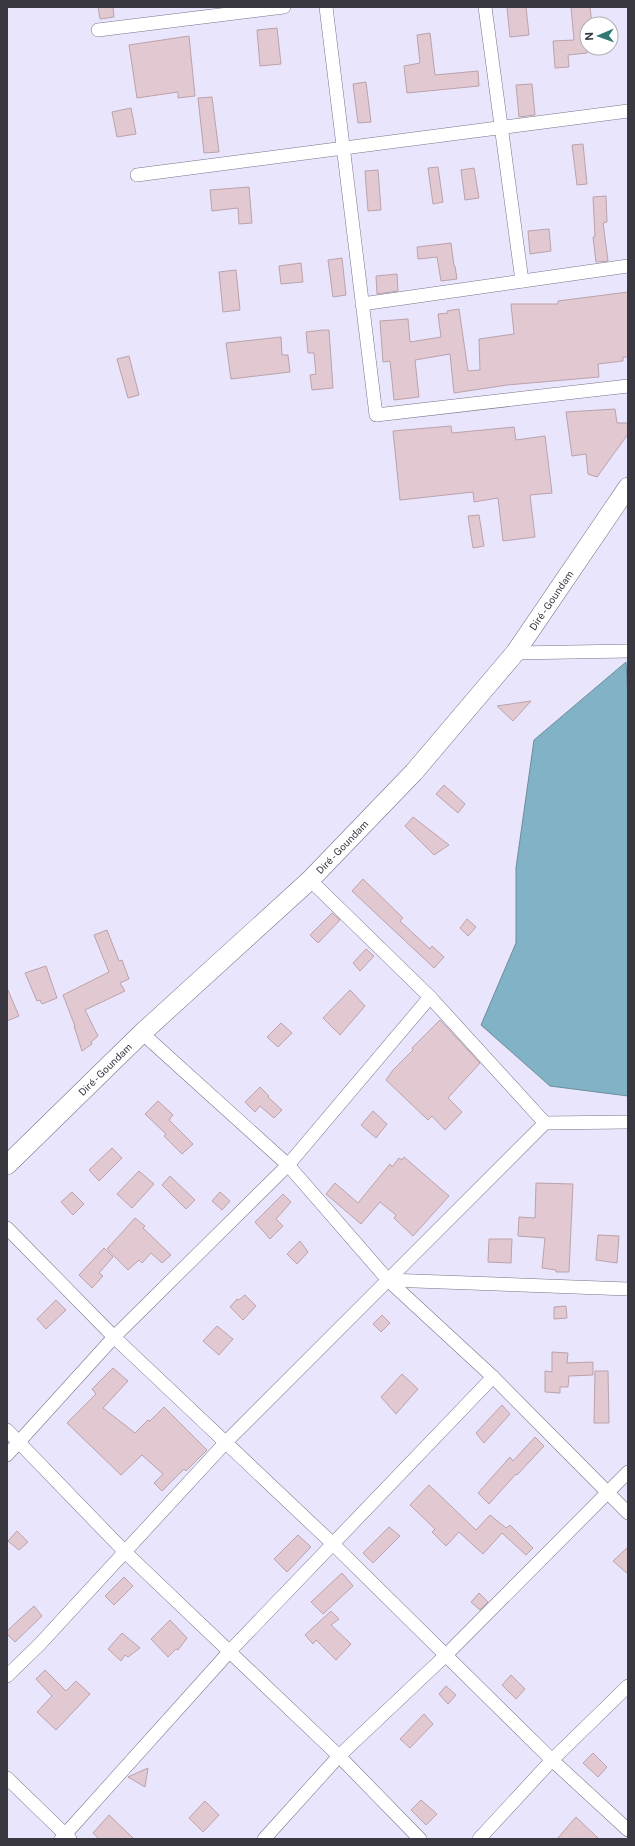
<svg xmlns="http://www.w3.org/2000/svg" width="635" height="1846" font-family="'Public Sans',sans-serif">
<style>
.water{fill:#82b2c5;stroke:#6c8d9d}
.building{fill:#e2c8d1;stroke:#bba2ab}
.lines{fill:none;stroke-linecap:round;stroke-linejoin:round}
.street-casing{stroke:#787489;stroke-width:14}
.secondary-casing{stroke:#787489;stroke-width:20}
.street{stroke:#fff;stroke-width:13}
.secondary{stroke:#fff;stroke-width:19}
.labels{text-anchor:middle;stroke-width:3;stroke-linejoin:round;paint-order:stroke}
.street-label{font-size:10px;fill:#393740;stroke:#fff}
</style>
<rect width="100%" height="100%" fill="#e9e5fc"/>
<polygon class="water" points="626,662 628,700 628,1096 550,1086 481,1025 516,943 516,868 534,740"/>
<g class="building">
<polygon points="98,7 113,7 114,17 100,19"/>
<polygon points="507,7 526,7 529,35 510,37"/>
<polygon points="571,7 590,7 592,24 587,24 587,53 568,55 569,67 555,68 553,41 574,40"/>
<polygon points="277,28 281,64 260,66 257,30"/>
<polygon points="430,33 435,75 478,71 479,86 407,93 404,66 420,63 417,35"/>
<polygon points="189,36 195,96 178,98 178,92 137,98 129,45"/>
<polygon points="366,82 371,122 358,123 353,84"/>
<polygon points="532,84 535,115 519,117 516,85"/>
<polygon points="212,97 219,152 204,153 198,98"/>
<polygon points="131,108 136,134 117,137 112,112"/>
<polygon points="583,144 587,184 577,185 572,145"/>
<polygon points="438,167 443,202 433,204 428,168"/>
<polygon points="474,168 479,198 465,200 461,170"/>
<polygon points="378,170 381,210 368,211 365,171"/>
<polygon points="249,187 252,223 239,224 238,208 212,211 210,190"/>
<polygon points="606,196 607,222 603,223 608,261 596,262 593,237 595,237 593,197"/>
<polygon points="549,229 551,251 530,254 528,231"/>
<polygon points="451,243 454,266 455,266 457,279 441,281 437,257 418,259 417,247"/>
<polygon points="342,258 346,295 333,297 328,260"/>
<polygon points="301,263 303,282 281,284 279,266"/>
<polygon points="236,270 240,310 223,312 219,272"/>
<polygon points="397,274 398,291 377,294 376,276"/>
<polygon points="628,292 628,357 623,357 623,361 598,364 599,377 507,385 454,393 450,354 415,360 419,397 394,400 390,361 383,362 380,321 408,319 410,342 441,337 438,314 448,313 447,311 459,309 468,371 480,370 479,339 514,334 511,304 558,304 558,301"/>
<polygon points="323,330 329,330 333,388 312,390 310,375 316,374 314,353 308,353 306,332"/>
<polygon points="281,337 282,355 288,355 290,372 231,379 226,343"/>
<polygon points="129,356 139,395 128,398 117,359"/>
<polygon points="615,409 617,423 628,423 628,434 597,477 588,474 586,454 572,456 566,412"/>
<polygon points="451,426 452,433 514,427 516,440 545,436 552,493 530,495 535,537 503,541 498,498 474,502 473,492 400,500 393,431"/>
<polygon points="479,515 484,546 473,548 468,516"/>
<polygon points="531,701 513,721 497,706"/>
<polygon points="444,785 465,804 458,813 436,794"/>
<polygon points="413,817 449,845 434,855 405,826"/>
<polygon points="363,879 403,918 400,921 430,949 432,946 444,957 434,968 352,891"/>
<polygon points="332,913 340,920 318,943 310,935"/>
<polygon points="467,919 476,927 468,936 460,928"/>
<polygon points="107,930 119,961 122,960 129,979 120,983 125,991 85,1010 98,1036 91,1042 92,1044 82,1051 74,1026 75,1026 63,995 109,972 94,935"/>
<polygon points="366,949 374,956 360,971 353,963"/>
<polygon points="46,966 57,998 42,1004 40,1000 37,1001 25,973"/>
<polygon points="7,988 19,1016 7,1021"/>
<polygon points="350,990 365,1006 340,1035 323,1018"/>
<polygon points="440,1020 480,1063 448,1098 462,1112 445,1130 432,1116 428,1120 386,1080 393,1070 413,1050 412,1048"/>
<polygon points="281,1023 292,1033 278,1047 267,1037"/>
<polygon points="260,1087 269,1096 268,1097 282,1110 274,1118 260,1106 255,1112 245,1102"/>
<polygon points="158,1101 173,1115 169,1120 193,1144 182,1154 164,1136 166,1134 145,1114"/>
<polygon points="373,1111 387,1124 376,1138 361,1125"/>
<polygon points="112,1148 122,1158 99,1181 89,1170"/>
<polygon points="404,1157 449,1196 413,1236 394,1218 396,1215 380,1202 361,1224 326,1194 335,1183 358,1203 390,1164 392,1167 399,1158 402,1160"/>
<polygon points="139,1171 154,1184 132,1208 117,1194"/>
<polygon points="170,1176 195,1200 186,1209 162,1185"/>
<polygon points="536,1183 573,1184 569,1272 556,1272 556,1270 542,1268 545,1238 518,1236 519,1217 535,1218"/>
<polygon points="72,1192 84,1204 73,1215 61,1202"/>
<polygon points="220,1192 230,1201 222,1210 212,1201"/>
<polygon points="283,1194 291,1202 276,1219 283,1226 270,1239 255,1222"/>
<polygon points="135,1218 145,1226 143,1228 171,1255 162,1263 151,1253 142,1263 139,1260 128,1270 107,1249"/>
<polygon points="598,1235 619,1236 617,1263 596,1260"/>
<polygon points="489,1239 512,1239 511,1263 488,1262"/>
<polygon points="300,1241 308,1252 297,1264 287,1254"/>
<polygon points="104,1248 113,1257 99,1273 103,1276 92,1288 79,1275"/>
<polygon points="245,1295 256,1306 243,1320 230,1307 237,1299 239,1300"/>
<polygon points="56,1300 66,1310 46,1329 37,1319"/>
<polygon points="566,1306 567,1318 554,1319 554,1307"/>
<polygon points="382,1315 390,1323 381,1332 373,1324"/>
<polygon points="217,1326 233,1339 219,1355 203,1341"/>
<polygon points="552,1352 568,1353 567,1363 593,1362 593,1375 569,1376 568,1387 560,1387 560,1393 545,1392 545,1371 552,1372"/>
<polygon points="113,1368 128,1381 103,1408 135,1433 148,1420 150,1421 164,1407 207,1450 186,1471 184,1469 162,1491 154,1483 163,1474 142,1455 121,1475 67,1423 96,1394 92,1389"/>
<polygon points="595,1371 608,1371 609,1423 594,1423"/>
<polygon points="402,1374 418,1389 396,1414 381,1397"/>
<polygon points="502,1405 510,1414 484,1443 476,1433"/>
<polygon points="535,1437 544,1446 517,1475 516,1474 489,1504 478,1493 510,1457 513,1461"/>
<polygon points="429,1485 476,1530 490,1515 506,1528 510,1525 533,1548 526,1555 502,1533 483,1554 459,1532 446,1546 432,1532 435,1529 410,1505"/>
<polygon points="389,1527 400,1536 373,1563 363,1553"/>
<polygon points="17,1531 28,1542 19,1550 8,1541"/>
<polygon points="298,1535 311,1547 287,1572 274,1559"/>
<polygon points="628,1547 628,1574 613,1561"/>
<polygon points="342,1573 353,1586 323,1614 311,1602"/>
<polygon points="124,1577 133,1586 114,1605 105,1596"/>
<polygon points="479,1593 488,1602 480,1610 471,1602"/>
<polygon points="34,1606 42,1616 15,1642 7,1634 7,1631"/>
<polygon points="331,1611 339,1619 331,1625 351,1644 336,1660 316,1640 313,1644 305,1635"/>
<polygon points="170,1620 187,1638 178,1650 176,1649 168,1657 151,1639"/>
<polygon points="122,1633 140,1648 128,1657 125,1655 121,1661 108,1649"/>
<polygon points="45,1670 66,1691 76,1681 90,1694 56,1730 37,1712 52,1696 36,1679"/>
<polygon points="511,1675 525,1689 516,1699 502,1685"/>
<polygon points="446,1686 456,1695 448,1704 439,1694"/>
<polygon points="424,1714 433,1724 410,1748 400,1739"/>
<polygon points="593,1753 607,1767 598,1777 583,1763"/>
<polygon points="148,1768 145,1787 128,1777"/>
<polygon points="421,1800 437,1814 426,1825 411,1810"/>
<polygon points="205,1801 219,1815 203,1832 189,1818"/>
<polygon points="109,1815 134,1839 99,1839 93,1833"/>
<polygon points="576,1817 599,1839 557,1839"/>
</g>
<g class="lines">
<defs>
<g id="street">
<polyline points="326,7 376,415 628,386"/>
<polyline points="485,7 522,281"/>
<polyline points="98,30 284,7"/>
<polyline points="137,175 628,111"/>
<polyline points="362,304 628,266"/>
<polyline points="515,653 628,651"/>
<polyline points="310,880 430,997 545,1123"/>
<polyline points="142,1033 288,1165 388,1280 493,1377 628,1513"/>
<polyline points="7,1228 114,1337 333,1544 552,1760 628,1830"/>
<polyline points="388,1280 628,1289"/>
<polyline points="7,1430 125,1552 339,1756 420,1839"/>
<polyline points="7,1455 114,1337 288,1165 430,997"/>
<polyline points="7,1676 39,1645 226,1442 545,1123 628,1122"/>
<polyline points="7,1778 70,1839"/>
<polyline points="61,1839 230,1651 493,1377"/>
<polyline points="264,1839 339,1756 446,1655 628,1472"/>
<polyline points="479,1839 552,1760 628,1686"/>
</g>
<g id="secondary">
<path id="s1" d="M7,1165L142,1033L310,880L414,772L515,653L628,487"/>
</g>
</defs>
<use href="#street" class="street-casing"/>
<use href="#secondary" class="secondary-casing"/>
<use href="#street" class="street"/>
<use href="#secondary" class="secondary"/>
</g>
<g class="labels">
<g class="street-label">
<text dy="4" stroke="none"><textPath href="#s1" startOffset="786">Diré - Goundam</textPath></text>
<text dy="4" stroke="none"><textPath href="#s1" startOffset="462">Diré - Goundam</textPath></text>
<text dy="4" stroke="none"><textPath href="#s1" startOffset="137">Diré - Goundam</textPath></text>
</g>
</g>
<rect width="635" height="1846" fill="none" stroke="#393740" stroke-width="16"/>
<g transform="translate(599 36) rotate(268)"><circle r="19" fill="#ffffff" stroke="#b0afb3"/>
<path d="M0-3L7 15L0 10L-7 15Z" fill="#317975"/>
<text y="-6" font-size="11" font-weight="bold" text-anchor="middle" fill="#393740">N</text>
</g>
</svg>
